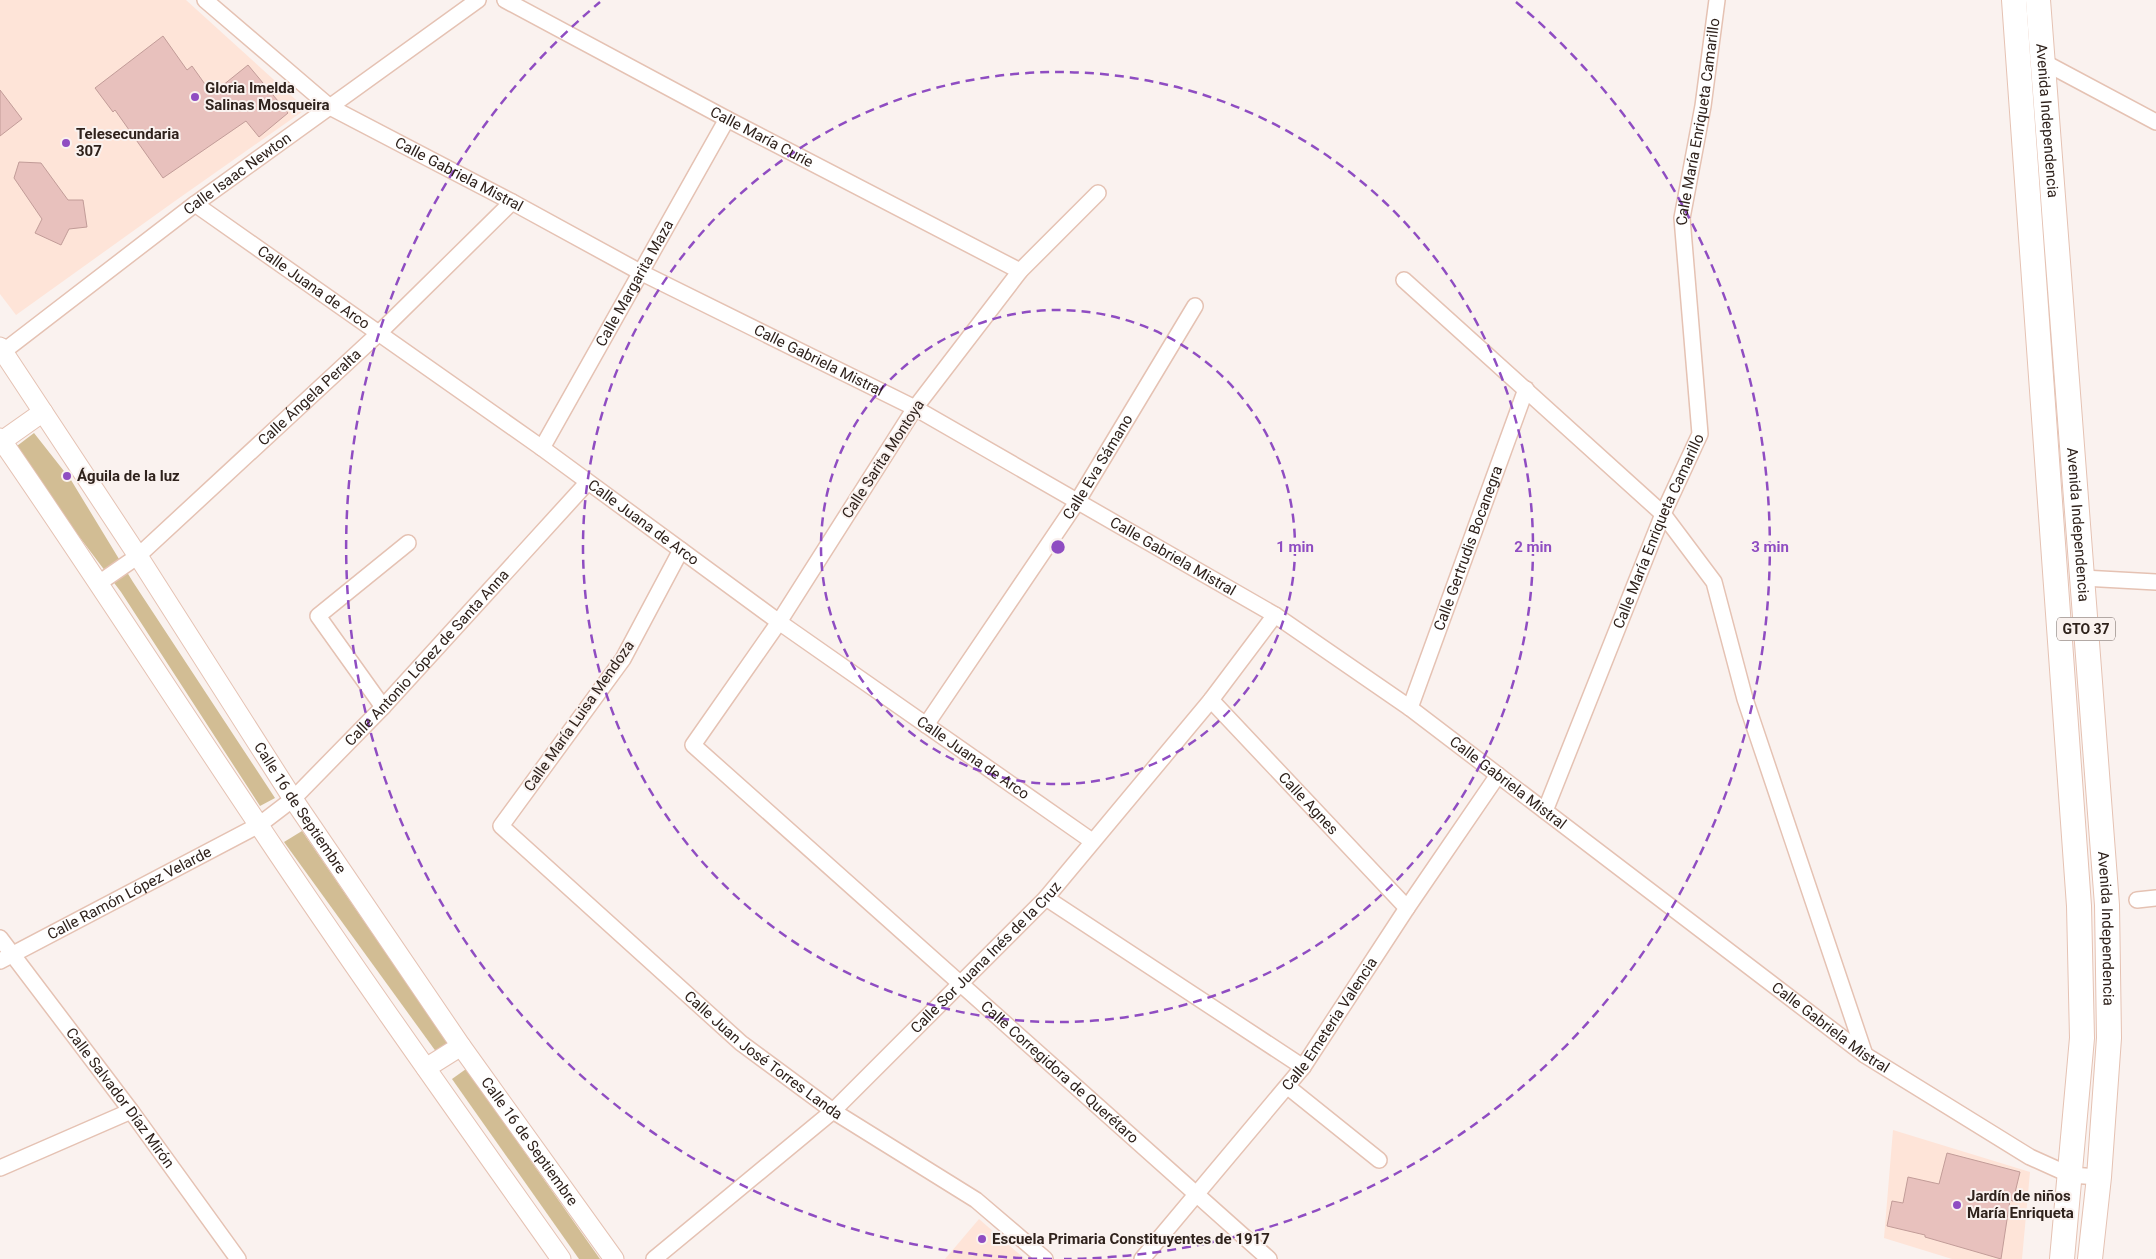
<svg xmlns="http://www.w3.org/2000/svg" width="2156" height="1259" font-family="Roboto,sans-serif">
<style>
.built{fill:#fee4d8}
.green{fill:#d2bd94}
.building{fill:#e8c1bd;stroke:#c29c98}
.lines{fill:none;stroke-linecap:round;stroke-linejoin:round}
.minor-casing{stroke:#e5c2b3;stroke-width:18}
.tertiary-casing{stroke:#e5c2b3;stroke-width:21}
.primary-casing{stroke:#e5c2b3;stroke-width:26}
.minor{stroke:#fff;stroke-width:15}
.tertiary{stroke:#fff;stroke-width:19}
.primary{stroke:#fff;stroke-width:24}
.ring{fill:none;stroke:#8f4dc2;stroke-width:2.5;stroke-dasharray:9 6}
.poi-dot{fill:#8f4dc2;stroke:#faf2ef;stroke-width:2}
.labels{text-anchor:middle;stroke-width:4;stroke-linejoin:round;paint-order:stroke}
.shield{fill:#faf2ef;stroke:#6c605b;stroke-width:1}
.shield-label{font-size:14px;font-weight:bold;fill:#2f221c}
.poi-label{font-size:15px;font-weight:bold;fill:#2f221c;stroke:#faf2ef;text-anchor:start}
.street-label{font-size:15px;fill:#2f221c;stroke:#faf2ef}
.centre{fill:#8f4dc2;stroke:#faf2ef;stroke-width:2.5}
.ring-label{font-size:15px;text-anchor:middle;font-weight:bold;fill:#8f4dc2;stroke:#faf2ef;stroke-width:4;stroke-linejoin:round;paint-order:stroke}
</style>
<rect width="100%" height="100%" fill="#faf2ef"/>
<g class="built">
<polygon points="0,0 186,0 306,109 175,201 16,315 0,294"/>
<polygon points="1893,1130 2030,1172 2022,1259 1952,1259 1884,1238"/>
<polygon points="979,1219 1025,1259 945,1259"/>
</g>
<g class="green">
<polygon points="34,433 71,480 133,582 275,798 260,806 121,592 13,449"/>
<polygon points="302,831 449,1045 437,1053 284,842"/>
<polygon points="466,1069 600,1259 579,1259 452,1079"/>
</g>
<g class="building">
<polygon points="163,36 187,70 192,66 212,94 248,65 288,113 259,137 246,121 163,178 115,110 113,112 95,88"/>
<polygon points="0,90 22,119 0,136"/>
<polygon points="19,162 41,163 68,200 83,200 87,227 69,229 61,245 35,233 42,219 14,178"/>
<polygon points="1947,1153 2020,1172 2013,1201 2010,1200 2001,1259 1925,1237 1925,1235 1887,1226 1892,1201 1903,1203 1908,1177 1939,1184"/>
</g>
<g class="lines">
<defs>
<g id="minor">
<path id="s1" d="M205,0L330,107L512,202L640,272L915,408L1275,615L1410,708L1865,1055L2030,1157L2070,1175L2099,1177"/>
<path id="s2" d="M505,0L727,119L1020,271"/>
<polyline points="2038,59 2156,122"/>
<path id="s3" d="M1098,193L1020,271L915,408L779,622L693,745L1269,1259"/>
<path id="s4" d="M195,204L542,448L779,622L1092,841"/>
<polyline points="1404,280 1663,514 1714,582 1745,699 1865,1055"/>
<path id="s5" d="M0,354L195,204L478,0"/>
<path id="s6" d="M542,448L727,119"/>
<path id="s7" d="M681,550L623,659L501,826L741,1043L833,1111L976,1200L1045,1259"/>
<polyline points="2083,578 2156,582"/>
<path id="s8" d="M99,583L138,556L378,334L512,202"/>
<path id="s9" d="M1211,700L1407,908"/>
<polyline points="383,707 318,616 408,543"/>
<path id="s10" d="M1410,708L1526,389"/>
<path id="s11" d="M926,725L1077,502L1195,306"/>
<path id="s12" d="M1545,811L1663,514L1700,434L1682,218L1703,106L1717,0"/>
<polyline points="1046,898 1303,1067"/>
<polyline points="2137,900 2156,898"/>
<path id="s13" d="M0,938L131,1111L238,1259"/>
<path id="s14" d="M0,961L259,825L293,799L383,707L587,483"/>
<polyline points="1288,1087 1379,1160"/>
<polyline points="0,1168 131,1111"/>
<path id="s15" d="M654,1259L833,1111L1046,898L1211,700L1275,615"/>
<path id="s16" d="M1142,1259L1303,1067L1407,908L1498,775"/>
</g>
<g id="tertiary">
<path id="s17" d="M0,347L138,556L293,799L461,1046L614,1259"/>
<path d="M0,438C88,565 172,696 258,824C356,971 459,1115 561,1259"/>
<polyline points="2,441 43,412"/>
<polyline points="426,1068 461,1046"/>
</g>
<g id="primary">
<polyline points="2014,0 2079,906 2082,1038 2062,1259"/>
<path id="s18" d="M2038,0L2107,905L2109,1038L2099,1177L2090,1259"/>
</g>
</defs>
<use href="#minor" class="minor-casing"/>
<use href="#tertiary" class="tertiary-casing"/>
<use href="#primary" class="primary-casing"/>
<use href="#minor" class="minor"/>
<use href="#tertiary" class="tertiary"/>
<use href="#primary" class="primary"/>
</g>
<g class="ring">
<circle cx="1058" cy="547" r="237"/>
<circle cx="1058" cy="547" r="475"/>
<path d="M1052 1259A712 712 0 0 1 600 2M1516 2A712 712 0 0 1 1064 1259"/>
</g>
<g class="poi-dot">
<circle cx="195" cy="97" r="5"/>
<circle cx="66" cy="143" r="5"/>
<circle cx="67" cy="476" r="5"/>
<circle cx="1957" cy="1205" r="5"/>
<circle cx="982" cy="1239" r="5"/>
</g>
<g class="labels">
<rect class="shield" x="2057" y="617.5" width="58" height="23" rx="4"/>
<g class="shield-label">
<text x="2086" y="634">GTO 37</text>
</g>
<g class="poi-label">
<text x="205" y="93">Gloria Imelda<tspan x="205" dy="17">Salinas Mosqueira</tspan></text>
<text x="76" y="139">Telesecundaria<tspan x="76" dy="17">307</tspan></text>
<text x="77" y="481">Águila de la luz</text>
<text x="1967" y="1201">Jardín de niños<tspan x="1967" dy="17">María Enriqueta</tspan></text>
<text x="992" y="1244">Escuela Primaria Constituyentes de 1917</text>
</g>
<g class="street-label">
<text dy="5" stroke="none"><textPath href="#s12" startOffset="722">Calle María Enriqueta Camarillo</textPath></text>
<text dy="5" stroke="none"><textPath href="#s18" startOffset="121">Avenida Independencia</textPath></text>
<text dy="5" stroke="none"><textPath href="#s2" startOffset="291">Calle María Curie</textPath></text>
<text dy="5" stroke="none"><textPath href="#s5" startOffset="298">Calle Isaac Newton</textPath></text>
<text dy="5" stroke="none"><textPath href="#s1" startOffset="310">Calle Gabriela Mistral</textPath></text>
<text dy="5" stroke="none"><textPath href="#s6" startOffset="189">Calle Margarita Maza</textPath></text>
<text dy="5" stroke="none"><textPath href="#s4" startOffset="145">Calle Juana de Arco</textPath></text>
<text dy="5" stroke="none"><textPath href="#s1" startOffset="715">Calle Gabriela Mistral</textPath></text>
<text dy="5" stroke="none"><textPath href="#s8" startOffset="281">Calle Ángela Peralta</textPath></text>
<text transform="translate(883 459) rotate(-57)" y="5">Calle Sarita Montoya</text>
<text dy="5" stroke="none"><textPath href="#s11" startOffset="310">Calle Eva Sámano</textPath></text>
<text dy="5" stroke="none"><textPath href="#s4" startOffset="550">Calle Juana de Arco</textPath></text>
<text dy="5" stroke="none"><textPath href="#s18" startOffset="526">Avenida Independencia</textPath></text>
<text dy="5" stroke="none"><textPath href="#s12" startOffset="302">Calle María Enriqueta Camarillo</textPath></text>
<text dy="5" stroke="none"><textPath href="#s10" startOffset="170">Calle Gertrudis Bocanegra</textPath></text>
<text dy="5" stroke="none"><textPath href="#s1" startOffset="1120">Calle Gabriela Mistral</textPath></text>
<text dy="5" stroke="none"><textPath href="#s14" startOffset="530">Calle Antonio López de Santa Anna</textPath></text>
<text transform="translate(579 716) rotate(-55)" y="5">Calle María Luisa Mendoza</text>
<text dy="5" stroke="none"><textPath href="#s4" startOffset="955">Calle Juana de Arco</textPath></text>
<text dy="5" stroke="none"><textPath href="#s1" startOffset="1525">Calle Gabriela Mistral</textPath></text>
<text dy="5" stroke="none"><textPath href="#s9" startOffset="142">Calle Agnes</textPath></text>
<text dy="5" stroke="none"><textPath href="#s17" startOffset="550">Calle 16 de Septiembre</textPath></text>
<text dy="5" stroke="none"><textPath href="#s14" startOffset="146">Calle Ramón López Velarde</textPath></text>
<text dy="5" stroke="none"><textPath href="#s18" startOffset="931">Avenida Independencia</textPath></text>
<text dy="5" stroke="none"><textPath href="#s15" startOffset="449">Calle Sor Juana Inés de la Cruz</textPath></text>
<text dy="5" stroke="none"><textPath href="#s16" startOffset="301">Calle Emeteria Valencia</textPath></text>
<text dy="5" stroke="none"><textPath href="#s1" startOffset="1930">Calle Gabriela Mistral</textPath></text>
<text dy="5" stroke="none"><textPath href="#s7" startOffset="679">Calle Juan José Torres Landa</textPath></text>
<text dy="5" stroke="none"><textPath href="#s3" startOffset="1178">Calle Corregidora de Querétaro</textPath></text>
<text dy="5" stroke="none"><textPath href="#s13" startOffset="200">Calle Salvador Díaz Mirón</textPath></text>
<text dy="5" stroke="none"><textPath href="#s17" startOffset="955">Calle 16 de Septiembre</textPath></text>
</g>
</g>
<circle cx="1058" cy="547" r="8" class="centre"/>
<g class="ring-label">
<text x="1295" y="552">1 min</text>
<text x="1533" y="552">2 min</text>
<text x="1770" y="552">3 min</text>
</g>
</svg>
